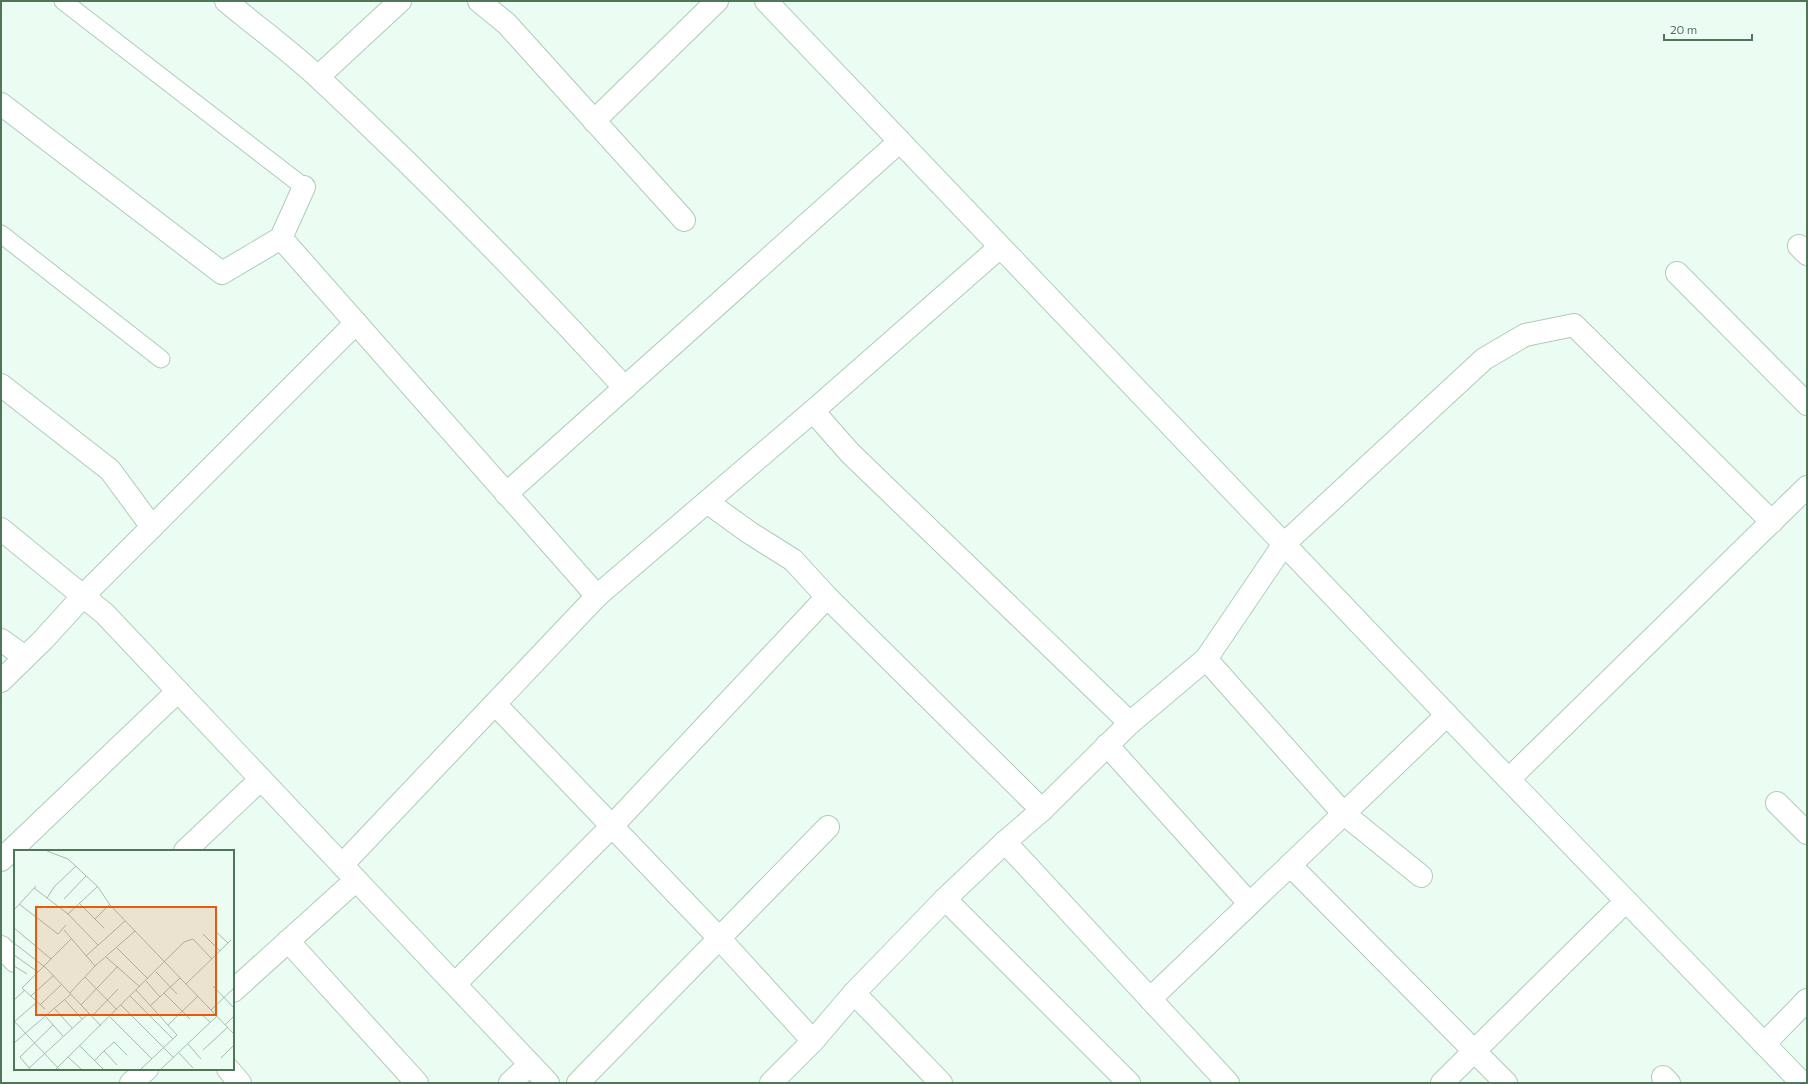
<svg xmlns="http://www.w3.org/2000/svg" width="1808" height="1084" font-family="Commissioner,sans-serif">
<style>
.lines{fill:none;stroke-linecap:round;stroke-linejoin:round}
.lane-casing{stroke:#aeccb7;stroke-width:19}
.street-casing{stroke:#aeccb7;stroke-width:24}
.secondary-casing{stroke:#afd0ba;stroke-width:24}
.lane{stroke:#fff;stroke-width:17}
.street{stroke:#fff;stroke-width:22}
.secondary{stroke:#fff;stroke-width:22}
.inset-road{fill:none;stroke:#a4beac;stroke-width:1}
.view{fill:#e8590c;fill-opacity:0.15;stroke:#e8590c;stroke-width:2}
.inset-edge{fill:none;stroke:#4f7658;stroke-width:2}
</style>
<rect width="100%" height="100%" fill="#ebfcf3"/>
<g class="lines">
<defs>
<g id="lane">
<polyline points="63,1 304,187"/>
<polyline points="1,234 161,359"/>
</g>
<g id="street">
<path d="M226,1C257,27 290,51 319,78C425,177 527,281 625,388"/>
<polyline points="479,1 507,24 684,220"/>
<polyline points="318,77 400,1"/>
<polyline points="1,104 222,273 281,238 304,187"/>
<polyline points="594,121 717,1"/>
<polyline points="281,238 597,596"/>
<polyline points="1799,246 1807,254"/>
<polyline points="1677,273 1807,404"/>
<polyline points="1,385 110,470 152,527"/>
<polyline points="813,411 850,453 1130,723"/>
<polyline points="506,494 900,141"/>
<polyline points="707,502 750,533 793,560 827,597 1042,810"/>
<polyline points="1284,544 1484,359 1525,335 1574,325 1772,522"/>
<polyline points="1,640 25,657"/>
<polyline points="1206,659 1343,813 1421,876"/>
<polyline points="1,681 44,639 83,596 356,323"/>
<polyline points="495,704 720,939 813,1041"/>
<polyline points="1107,745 1249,903"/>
<polyline points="1509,779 1807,487"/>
<polyline points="1777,803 1807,833"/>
<polyline points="185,851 261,779"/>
<polyline points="1,860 178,691"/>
<polyline points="342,865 597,596 813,411 1000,247"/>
<polyline points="1290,865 1506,1083"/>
<polyline points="945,899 1129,1083"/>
<polyline points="288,941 417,1083"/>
<polyline points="1,947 15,961"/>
<polyline points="455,984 612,826 827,597"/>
<polyline points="233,991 356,880"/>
<polyline points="854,993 941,1083"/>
<polyline points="1150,999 1447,715"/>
<polyline points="1764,1044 1807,1000"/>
<polyline points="228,1069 240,1083"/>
<polyline points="1663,1077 1669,1083"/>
<polyline points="131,1083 147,1069"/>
<polyline points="510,1083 530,1064"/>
<polyline points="578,1083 828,827"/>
<polyline points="1442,1083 1626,901"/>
</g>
<g id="secondary">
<polyline points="766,1 1490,760 1802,1083"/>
<polyline points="1,529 105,614 548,1083"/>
<polyline points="1005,842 1228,1083"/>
<polyline points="771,1083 813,1041 854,993 945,899 1005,842 1042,810 1130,723 1206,659 1284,544"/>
</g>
</defs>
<use href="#lane" class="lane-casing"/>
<use href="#street" class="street-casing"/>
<use href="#secondary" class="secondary-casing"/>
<use href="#lane" class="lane"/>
<use href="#street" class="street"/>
<use href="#secondary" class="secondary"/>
</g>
<g transform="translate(14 850)">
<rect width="220" height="220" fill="#ebfcf3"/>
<path class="inset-road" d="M33,1L54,9L84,37L96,55L220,184M20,38L54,64L84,95M33,48L40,37L62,16M50,49L72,26M65,53L90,78M5,54L44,84L52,75M0,60L22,36M54,64L83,37M81,69L96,54M0,78L37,109M50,80L81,116M201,81L214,93M189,84L206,101M0,93L32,118L87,176M103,98L134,129M0,105L24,122M72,106L111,71M92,107L126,137M0,116L13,124M142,122L163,144M71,127L103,160M132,131L146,147M172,134L217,90M199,136L220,158M122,140L163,185L127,219M56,143L81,116L121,81M150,143L176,169M17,146L40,125M116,146L159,189M0,150L11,140M51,150L68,169M26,155L48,134M67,155L104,116M107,155L160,208M136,156L166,128M31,159L8,138L57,89M41,159L58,178M197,160L220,138M187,164L196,172M78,166L104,139M32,167L49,186M96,167L138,209M0,171L45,219M0,172L23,152M154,175L184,146M211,175L220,166M0,193L57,144M174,194L187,209M65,195L89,219M189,200L214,177M165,203L179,218M54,207L67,219M207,208L220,195M80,211L90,201M103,215L90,201L100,192L113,205M15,218L75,163M16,219L6,207L39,175M42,219L170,92L179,89L198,109M147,219L203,166"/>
<path class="view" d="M22,57H202V165H22Z"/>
<rect width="220" height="220" class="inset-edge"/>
</g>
<rect width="1808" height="1084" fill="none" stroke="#4f7658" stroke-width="4"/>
<path d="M1664 34v6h88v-6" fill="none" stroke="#4f7658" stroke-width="2"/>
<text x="1670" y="34" font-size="12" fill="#4f7658" stroke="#f1fef8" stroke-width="3" paint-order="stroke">20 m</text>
</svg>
